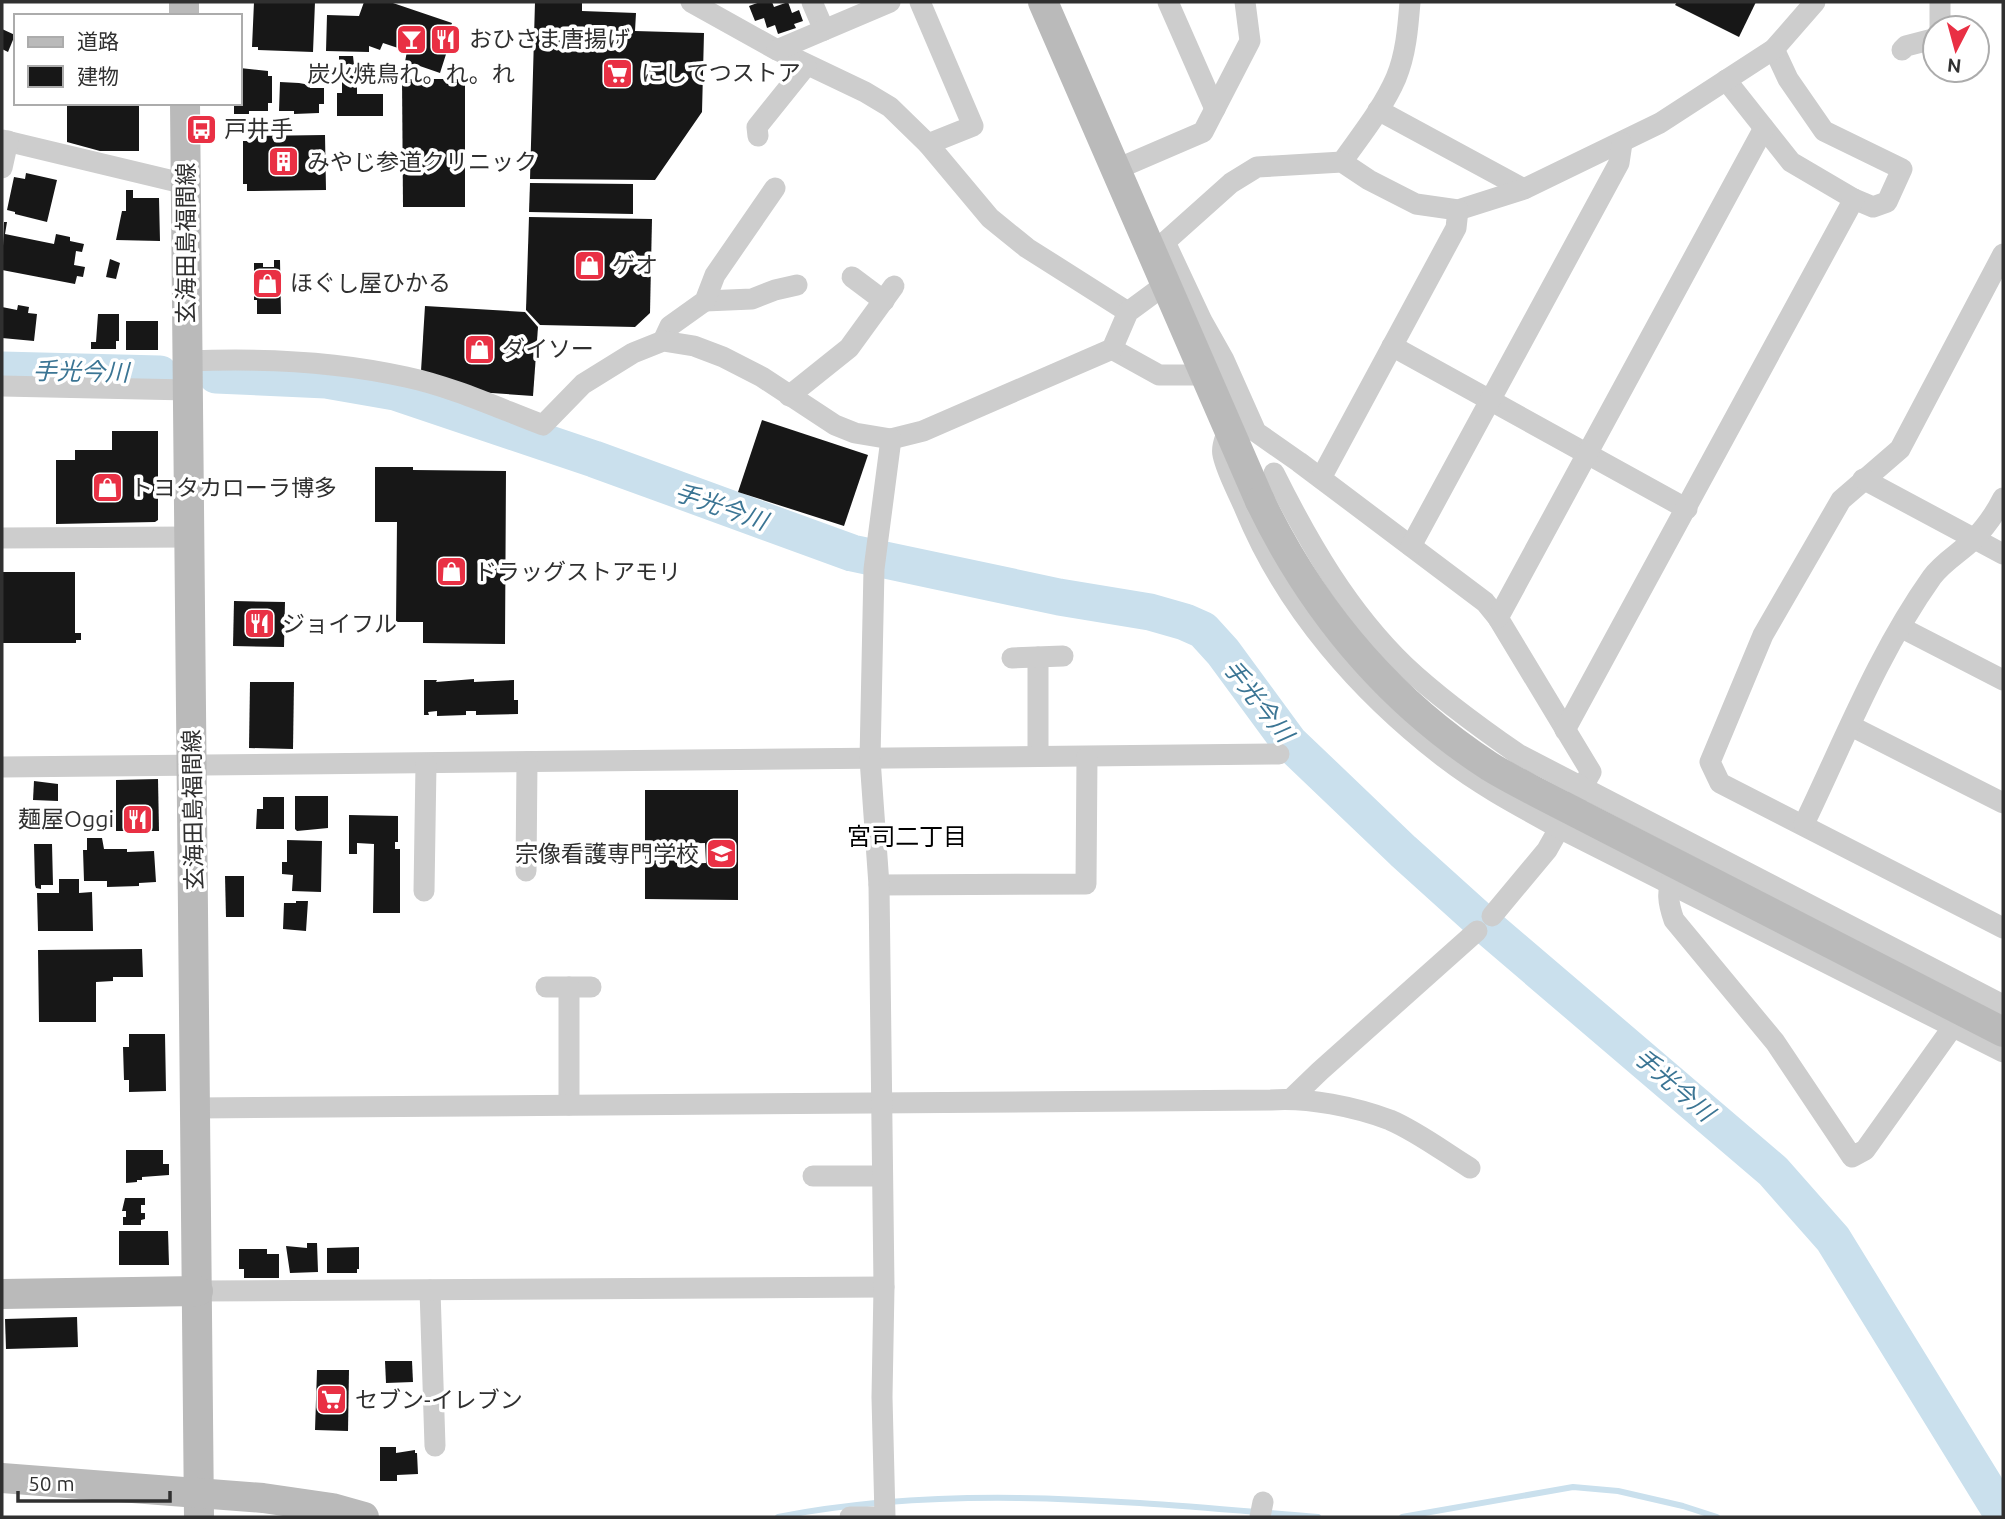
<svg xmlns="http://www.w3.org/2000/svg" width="2005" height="1519" font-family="Ubuntu,'Noto Sans JP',sans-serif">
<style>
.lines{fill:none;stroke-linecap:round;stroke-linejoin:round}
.stream{stroke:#cae0ed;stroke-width:6}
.river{stroke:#cae0ed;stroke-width:37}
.building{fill:#171717;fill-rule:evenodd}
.street{stroke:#cdcdcd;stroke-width:21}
.secondary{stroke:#bababa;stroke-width:30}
.secondary-bridge{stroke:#bababa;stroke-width:30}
.labels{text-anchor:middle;stroke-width:7;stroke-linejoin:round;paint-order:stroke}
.poi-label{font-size:23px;fill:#303030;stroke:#fff;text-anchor:start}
.street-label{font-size:23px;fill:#303030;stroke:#fff}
.water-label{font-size:24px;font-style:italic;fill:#3b7594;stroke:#fff}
.neighbourhood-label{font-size:24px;fill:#000;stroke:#fff}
</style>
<rect width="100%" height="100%" fill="#fff"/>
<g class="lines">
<g class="stream">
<path d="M778,1517C957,1482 1139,1503 1318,1517"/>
<polyline points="1402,1517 1573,1487 1618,1491 1683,1506 1717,1517"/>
</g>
<g class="river">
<polyline points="2,370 160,374"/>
<polyline points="216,375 326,380 395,392 594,459 852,553 1059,597 1150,612 1185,622 1203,630 1223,652 1289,742 1403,851 1485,925 1773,1171 1833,1239 2003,1515"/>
</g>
</g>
<g class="building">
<polygon points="254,2 315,2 313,52 258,50 258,47 252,47"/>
<polygon points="364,2 390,2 452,23 448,35 456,38 452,49 448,48 440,73 414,64 410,75 403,73 407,51 383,43 380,50 369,46 369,52 326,51 327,15 359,16"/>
<polygon points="535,2 582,2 582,11 636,13 635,31 704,33 702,112 655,180 530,179"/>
<polygon points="760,2 772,2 774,7 788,2 792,13 799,10 803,21 794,24 796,28 778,34 775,25 767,28 764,18 755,21 749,6"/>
<polygon points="1677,2 1756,2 1739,37 1675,5"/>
<polygon points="2,29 15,35 8,52 2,49"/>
<polygon points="339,56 353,56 354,65 339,64"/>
<polygon points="240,68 268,71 268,76 272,76 272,103 268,103 268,111 249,111 249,114 234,114 234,103 240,103"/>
<polygon points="357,75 357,94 383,94 383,116 337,116 337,93 342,93 342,76"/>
<polygon points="402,79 465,79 465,207 403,207"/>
<polygon points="280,82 299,83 310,85 310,88 324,88 324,104 319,104 319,113 294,114 294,111 279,111"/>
<polygon points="67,103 139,103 139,151 100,151 67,142"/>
<polygon points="325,135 326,190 247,191 247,184 243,184 243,141 248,141 248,136"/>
<polygon points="26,173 57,180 47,222 15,214 15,212 7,210 14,177 25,179"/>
<polygon points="530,183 633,184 633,214 529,212"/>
<polygon points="126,190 133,190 133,198 159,198 160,241 116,240 122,211 126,211"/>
<polygon points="529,217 652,219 650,313 635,327 540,325 526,310"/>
<polygon points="4,222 7,222 5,234 54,244 56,234 70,237 70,241 84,244 82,252 76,251 74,265 85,267 83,277 77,276 75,284 2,270"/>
<polygon points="110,259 120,263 116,279 106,277"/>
<polygon points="274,260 280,260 281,314 257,314 257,300 254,300 254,263 263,263 263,267 274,267"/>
<polygon points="18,305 29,307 28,313 37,314 34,341 2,338 2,307 17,310"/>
<polygon points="425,306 525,312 538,327 533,396 477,392 421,371"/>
<polygon points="98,314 119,314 119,341 116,341 116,349 91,349 91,342 96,342"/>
<rect x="126" y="321" width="32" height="29"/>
<polygon points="762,420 868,455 844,526 738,492"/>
<polygon points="112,431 158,431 158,520 155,522 56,524 56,460 75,460 75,450 112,450"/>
<polygon points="375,467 413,467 413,470 506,471 505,644 423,643 423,622 396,622 397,522 375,522"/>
<polygon points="2,572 75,572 75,633 81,633 81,640 76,640 76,643 2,643"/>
<polygon points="234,601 285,602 284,647 233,646"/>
<polygon points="474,679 474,682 514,680 514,700 518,700 518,714 476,715 476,711 466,711 466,715 437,716 437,711 428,712 429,715 424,715 424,680 437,680 436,682"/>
<polygon points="250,682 294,682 293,749 249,748"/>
<polygon points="158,779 159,831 116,831 116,780"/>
<polygon points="34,781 58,784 58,801 33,800"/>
<path d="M645,790H738V900L645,899ZM705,843L706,863L677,864V844Z"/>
<polygon points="295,796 328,796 328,828 297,831 295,829"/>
<polygon points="263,797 284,797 284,829 256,829 257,809 263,809"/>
<polygon points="349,815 398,816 398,842 395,842 395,849 400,849 400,913 373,913 374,844 357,843 357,854 349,854"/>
<polygon points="87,838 102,838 104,849 127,849 127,852 154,851 156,882 139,883 139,886 107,887 107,881 84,881 83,850 87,850"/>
<polygon points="287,840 322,841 321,892 292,891 293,875 282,874 282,862 287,862"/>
<polygon points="34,844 52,844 53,885 41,885 41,889 36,888 35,885"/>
<polygon points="225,876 244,876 244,917 226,917"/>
<polygon points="59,879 79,879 79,893 92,892 93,931 38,931 37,893 59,893"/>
<polygon points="296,901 308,901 306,931 283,929 284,903 296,903"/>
<polygon points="142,949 143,977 113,977 113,981 96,982 96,1022 39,1022 38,950"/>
<polygon points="129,1034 165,1034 166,1091 129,1092 129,1080 124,1080 123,1047 129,1047"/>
<polygon points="126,1150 163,1150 163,1164 169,1164 169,1175 142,1177 142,1180 137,1180 137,1182 126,1183"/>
<polygon points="125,1198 145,1198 145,1205 141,1205 141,1213 145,1213 145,1219 141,1220 141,1225 123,1225 123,1217 126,1217 126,1211 122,1211"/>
<polygon points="119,1231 168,1231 169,1265 119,1265"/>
<polygon points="307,1243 317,1243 318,1272 290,1273 286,1246 307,1248"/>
<polygon points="359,1247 359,1269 357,1269 357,1273 327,1273 327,1248"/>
<polygon points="239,1249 267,1249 267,1254 279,1254 279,1278 244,1278 244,1269 239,1269"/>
<polygon points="77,1317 78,1347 6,1349 5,1319"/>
<polygon points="385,1361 412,1361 413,1382 386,1383"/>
<polygon points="317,1370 349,1370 348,1431 315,1430"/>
<polygon points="380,1447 396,1447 396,1453 415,1450 415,1453 417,1453 418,1474 397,1475 397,1481 380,1481"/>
</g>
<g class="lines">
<g class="street">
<polyline points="691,2 777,50 865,92 890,107 928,144 990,218 1027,248 1128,312"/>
<polyline points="812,2 824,30"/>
<polyline points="920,2 973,126 928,144"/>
<polyline points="1168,2 1215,109"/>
<polyline points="1940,28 1940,2"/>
<polyline points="777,50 890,2"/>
<polyline points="1902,50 1906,46 1933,39 1935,37"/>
<polyline points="1726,80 1791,162 1854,199 1873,207 1887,202 1902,169 1824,131 1788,79 1774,49"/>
<polyline points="1378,110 1524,189"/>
<polyline points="758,136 757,127 806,66"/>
<polyline points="2,140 186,184"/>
<path d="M1342,162C1361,135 1383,108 1396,78C1406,54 1408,27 1410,2"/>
<polyline points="2,168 8,141"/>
<polyline points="1117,169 1203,132 1250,41 1245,2"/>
<polyline points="1165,242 1202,321 1224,360 1256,432 1299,462 1485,602 1498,618 1591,772 1547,850 1492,916"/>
<polyline points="1153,248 1165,242 1231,183 1257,167 1342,162 1369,180 1416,204 1458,210 1524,189 1660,123 1774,49 1815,2"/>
<polyline points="2003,254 1900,449 1841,500 1763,635 1710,762 1720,783 2003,928"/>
<polyline points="852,277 884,301"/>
<polyline points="705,301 752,299 775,290 797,285"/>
<polyline points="663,341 670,326 705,301 715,275 775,188"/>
<polyline points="1392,346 1687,509"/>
<polyline points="1112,349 1159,375 1205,375"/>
<path d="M188,361C260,358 335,361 406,377C453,387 498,408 543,425L583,384L633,353L663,341L694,346L723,357L762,377L835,425L855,433L891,439L923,431L1112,349L1128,312L1166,284"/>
<polyline points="2,386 188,390"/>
<polyline points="789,396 849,348 894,286"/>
<path d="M1228,429C1226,437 1221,447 1223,455C1227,473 1238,492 1245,509C1286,609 1361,694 1446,759C1481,786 1521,807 1559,828L2003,1052"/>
<path d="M1274,473C1309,543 1348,611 1405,666C1440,699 1479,727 1518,754L2003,1005"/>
<polyline points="1321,478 1456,228 1458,210"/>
<polyline points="1863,479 2003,554"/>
<polyline points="2,538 189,537"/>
<polyline points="1411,546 1619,163 1622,143"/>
<polyline points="1498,618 1764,128"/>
<polyline points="1902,628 2003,680"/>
<polyline points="1038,657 1038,756"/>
<polyline points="1012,658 1063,656"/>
<polyline points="1851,726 2003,803"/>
<polyline points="1565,730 1854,199"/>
<polyline points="2,767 1279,754"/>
<path d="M1804,824C1844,741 1878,653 1932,577C1942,563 1959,553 1972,541C1985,528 1995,514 2003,498"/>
<polyline points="526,871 527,762"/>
<path d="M1674,874C1666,891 1668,903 1674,920L1775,1042L1852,1157L1865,1150L1952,1028"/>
<polyline points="879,885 1086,884 1087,757"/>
<polyline points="424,891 426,764"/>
<polyline points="546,987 591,987"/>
<polyline points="569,987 569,1105"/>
<polyline points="1292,1098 1320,1071 1477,931"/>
<path d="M196,1108L1271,1100C1307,1097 1356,1107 1390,1120C1418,1132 1444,1152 1470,1168"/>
<polyline points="813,1176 882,1176"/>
<polyline points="430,1290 435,1446"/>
<polyline points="198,1291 884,1287"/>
<polyline points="850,1517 883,1517"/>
<polyline points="885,1517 882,1397 884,1287 879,885 870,759 874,569 891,439"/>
<polyline points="1260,1517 1263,1502"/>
</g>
<g class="secondary">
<polyline points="1043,2 1260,501"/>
<polyline points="184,16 184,2"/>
<polyline points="185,103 199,1517"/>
<polyline points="2,1294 198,1291"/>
<polyline points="2,1478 263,1498 332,1508 364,1517"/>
</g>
<path class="secondary-bridge" d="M1260,501C1312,609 1388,700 1489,766C1505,776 1523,785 1540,794L2003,1032"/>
</g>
<defs>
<symbol id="restaurant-square" viewBox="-11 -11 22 22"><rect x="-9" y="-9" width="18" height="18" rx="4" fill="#e93044" stroke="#fff"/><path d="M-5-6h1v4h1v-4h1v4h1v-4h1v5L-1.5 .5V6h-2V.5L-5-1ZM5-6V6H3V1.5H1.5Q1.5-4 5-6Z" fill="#fff"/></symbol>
<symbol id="bar-square" viewBox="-11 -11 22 22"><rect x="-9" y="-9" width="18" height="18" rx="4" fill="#e93044" stroke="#fff"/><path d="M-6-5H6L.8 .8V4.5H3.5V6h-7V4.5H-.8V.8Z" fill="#fff"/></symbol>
<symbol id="supermarket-square" viewBox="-11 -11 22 22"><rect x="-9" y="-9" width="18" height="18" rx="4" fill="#e93044" stroke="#fff"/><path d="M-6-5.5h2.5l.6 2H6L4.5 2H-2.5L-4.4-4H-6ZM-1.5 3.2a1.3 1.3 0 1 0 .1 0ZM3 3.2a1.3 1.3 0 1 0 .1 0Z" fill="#fff"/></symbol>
<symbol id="bus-square" viewBox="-11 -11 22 22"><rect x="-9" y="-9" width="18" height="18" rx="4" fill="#e93044" stroke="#fff"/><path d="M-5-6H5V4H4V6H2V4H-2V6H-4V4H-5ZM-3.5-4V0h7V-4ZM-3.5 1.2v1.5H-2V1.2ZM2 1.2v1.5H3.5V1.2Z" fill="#fff"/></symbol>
<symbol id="building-square" viewBox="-11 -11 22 22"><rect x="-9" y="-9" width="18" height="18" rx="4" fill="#e93044" stroke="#fff"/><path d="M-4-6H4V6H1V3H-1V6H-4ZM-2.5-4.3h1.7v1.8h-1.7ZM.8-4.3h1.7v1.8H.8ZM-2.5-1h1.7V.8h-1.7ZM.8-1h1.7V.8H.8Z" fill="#fff"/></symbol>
<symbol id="shop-square" viewBox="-11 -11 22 22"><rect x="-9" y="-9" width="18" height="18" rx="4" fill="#e93044" stroke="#fff"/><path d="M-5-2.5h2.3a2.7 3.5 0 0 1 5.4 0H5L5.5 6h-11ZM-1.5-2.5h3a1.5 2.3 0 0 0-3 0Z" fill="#fff"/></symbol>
<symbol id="university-square" viewBox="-11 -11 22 22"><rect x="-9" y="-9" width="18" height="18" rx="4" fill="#e93044" stroke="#fff"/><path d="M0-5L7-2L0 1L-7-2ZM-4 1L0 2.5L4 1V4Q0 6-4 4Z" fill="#fff"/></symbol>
</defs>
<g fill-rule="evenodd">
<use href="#restaurant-square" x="428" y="22" width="35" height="35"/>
<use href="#bar-square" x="394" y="22" width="35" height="35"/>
<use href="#supermarket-square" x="600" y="56" width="35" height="35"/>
<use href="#bus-square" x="184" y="112" width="35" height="35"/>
<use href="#building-square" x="266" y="144" width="35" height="35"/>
<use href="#shop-square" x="572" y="248" width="35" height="35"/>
<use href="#shop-square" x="250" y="266" width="35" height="35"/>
<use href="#shop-square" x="462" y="332" width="35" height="35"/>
<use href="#shop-square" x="90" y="470" width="35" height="35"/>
<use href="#shop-square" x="434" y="554" width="35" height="35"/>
<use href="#restaurant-square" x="242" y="606" width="35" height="35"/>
<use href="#restaurant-square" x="120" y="802" width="35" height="35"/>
<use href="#university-square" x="704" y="836" width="35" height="35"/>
<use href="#supermarket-square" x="314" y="1382" width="35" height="35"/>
</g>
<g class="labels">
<g class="poi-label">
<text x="469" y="47">おひさま唐揚げ</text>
<text x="641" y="81">にしてつストア</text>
<text x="411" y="82" text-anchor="middle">炭火焼鳥れ。れ。れ</text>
<text x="224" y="137">戸井手</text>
<text x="307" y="170">みやじ参道クリニック</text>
<text x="612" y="273">ゲオ</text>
<text x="290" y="291">ほぐし屋ひかる</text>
<text x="502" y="357">ダイソー</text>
<text x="130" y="496">トヨタカローラ博多</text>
<text x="474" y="580">ドラッグストアモリ</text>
<text x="282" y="632">ジョイフル</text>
<text x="114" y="827" text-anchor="end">麺屋Oggi</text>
<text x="699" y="862" text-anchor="end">宗像看護専門学校</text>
<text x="355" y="1408">セブン-イレブン</text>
</g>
<g class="street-label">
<text transform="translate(186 243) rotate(-90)" y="8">玄海田島福間線</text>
<text transform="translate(193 810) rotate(-91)" y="8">玄海田島福間線</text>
</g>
<g class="water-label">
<text transform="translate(81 372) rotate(1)" y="8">手光今川</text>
<text transform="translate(721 507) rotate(19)" y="8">手光今川</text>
<text transform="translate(1258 701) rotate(52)" y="8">手光今川</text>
<text transform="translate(1674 1085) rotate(41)" y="8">手光今川</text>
</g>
<g class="neighbourhood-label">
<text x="907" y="845">宮司二丁目</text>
</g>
</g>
<rect width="2005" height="1519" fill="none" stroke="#303030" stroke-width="7"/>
<rect x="14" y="14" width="228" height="91" fill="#ffffff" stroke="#acacac" stroke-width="2"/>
<rect x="28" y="37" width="35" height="10" fill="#bababa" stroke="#acacac" stroke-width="2"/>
<text x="77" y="49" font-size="21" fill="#303030">道路</text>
<rect x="28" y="66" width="35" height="21" fill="#171717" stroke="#acacac" stroke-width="2"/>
<text x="77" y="84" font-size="21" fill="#303030">建物</text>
<g transform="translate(1956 49) rotate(186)"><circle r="33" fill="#ffffff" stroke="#acacac" stroke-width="2"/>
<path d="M0-5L12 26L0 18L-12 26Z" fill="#e93044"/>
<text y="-10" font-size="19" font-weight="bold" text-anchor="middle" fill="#303030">N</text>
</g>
<path d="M18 1491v10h152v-10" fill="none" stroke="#303030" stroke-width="3.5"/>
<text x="28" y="1491" font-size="21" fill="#303030" stroke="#ffffff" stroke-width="5" paint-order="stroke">50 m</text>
</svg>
